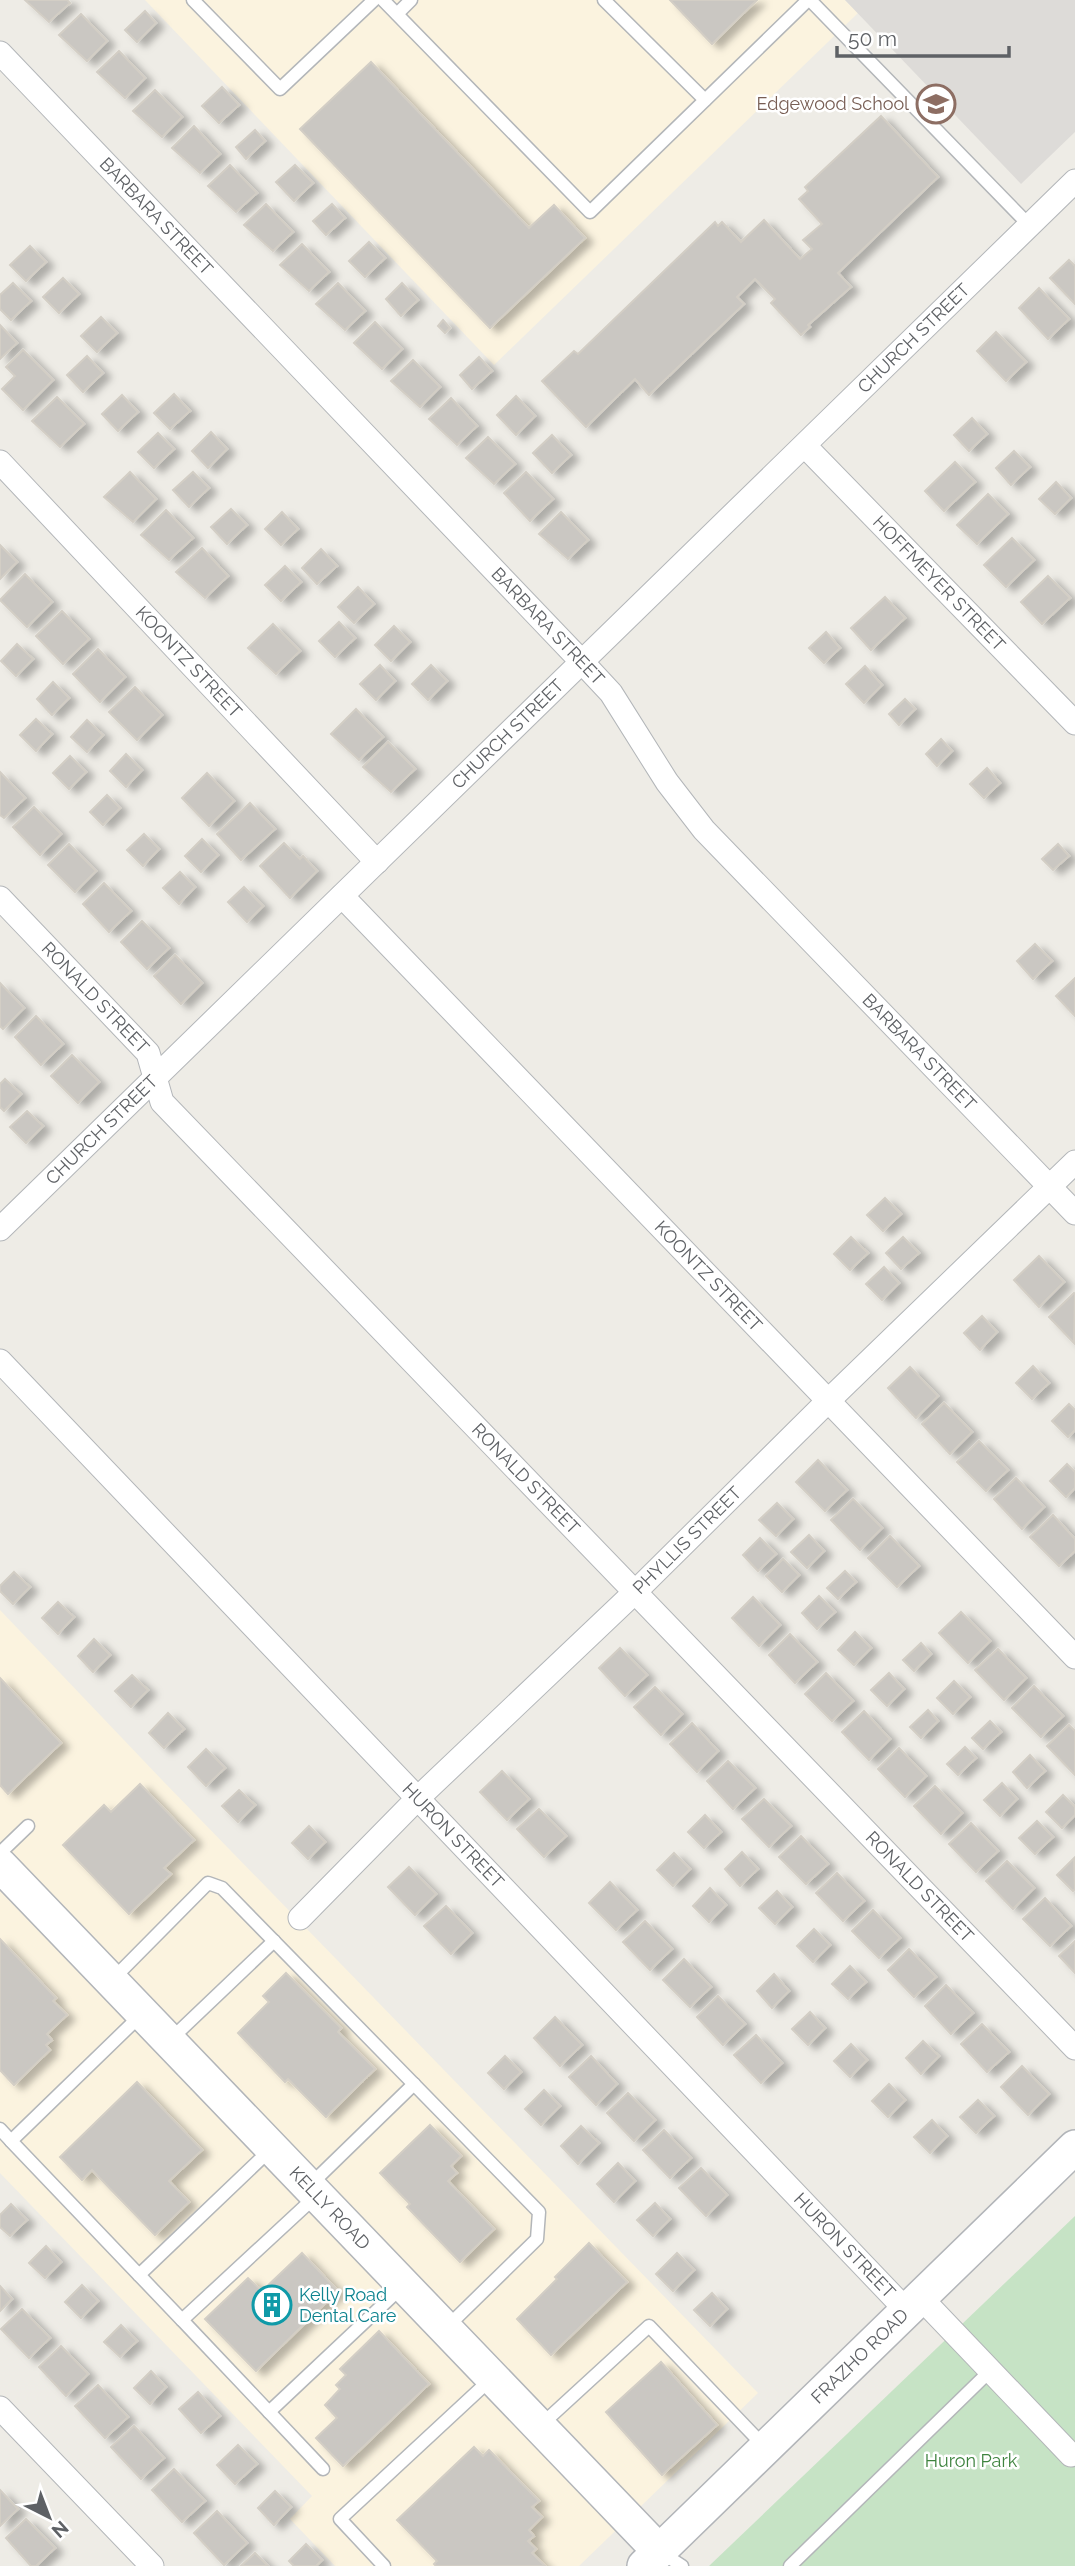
<svg xmlns="http://www.w3.org/2000/svg" width="1075" height="2566" font-family="Raleway,sans-serif">
<style>
.commercial{fill:#fbf3df}
.industrial{fill:#dddbd8}
.green{fill:#c6e3c5}
.building{fill:#cac7c2;stroke:#d3cec5;stroke-width:2;filter:url(#shadow)}
.lines{fill:none;stroke-linecap:round;stroke-linejoin:round}
.lane-casing{stroke:#b3b6b9;stroke-width:15}
.street-casing{stroke:#b3b6b9;stroke-width:25}
.secondary-casing{stroke:#b2b5b9;stroke-width:36}
.lane{stroke:#fff;stroke-width:12}
.street{stroke:#fff;stroke-width:23}
.secondary{stroke:#fff;stroke-width:33}
.labels{text-anchor:middle;stroke-width:5;stroke-linejoin:round;paint-order:stroke}
.education-label{font-size:18px;fill:#785e54;stroke:#fff;text-anchor:end}
.street-label{font-size:18px;fill:#5e6165;stroke:#fff}
.culture-label{font-size:18px;fill:#0d838f;stroke:#fff;text-anchor:start}
.park-label{font-size:18px;fill:#3e833f;stroke:#fff}
</style>
<defs>
<filter id="shadow"><feDropShadow dx="8" dy="4.5" stdDeviation="3.5" flood-color="#0004"/></filter>
</defs>
<rect width="100%" height="100%" fill="#eeece6"/>
<g class="commercial">
<polygon points="145,0 845,0 858,13 494,365"/>
<polygon points="0,1610 163,1781 758,2393 579,2566 335,2566 290,2519 312,2496 0,2173"/>
</g>
<polygon class="industrial" points="845,0 1075,0 1075,132 1021,184"/>
<polygon class="green" points="1075,2216 1075,2566 709,2566"/>
<g class="building">
<polygon points="25,0 67,0 70,3 49,22"/>
<polygon points="670,0 757,0 712,44"/>
<polygon points="145,11 156,23 137,42 125,30"/>
<polygon points="81,14 107,41 87,61 59,35"/>
<polygon points="119,51 145,78 125,98 97,72"/>
<polygon points="371,62 529,228 554,205 585,238 490,328 300,129"/>
<polygon points="222,87 239,105 219,123 202,106"/>
<polygon points="155,90 182,117 162,137 133,111"/>
<polygon points="881,116 938,177 838,273 851,287 808,325 810,327 801,335 771,303 775,299 755,279 737,297 744,304 649,395 635,379 586,427 542,381 574,351 578,354 715,222 718,226 722,222 741,242 764,220 800,259 812,249 803,240 822,224 799,199 808,191 805,187"/>
<polygon points="194,126 220,154 200,173 172,148"/>
<polygon points="255,130 265,141 246,159 236,147"/>
<polygon points="230,165 257,193 236,212 208,186"/>
<polygon points="295,165 313,183 294,201 276,182"/>
<polygon points="266,204 293,232 273,251 244,225"/>
<polygon points="332,204 345,218 326,235 313,221"/>
<polygon points="369,242 385,258 365,277 349,261"/>
<polygon points="302,244 329,272 309,291 280,265"/>
<polygon points="30,246 46,262 26,281 10,265"/>
<polygon points="1069,260 1075,266 1075,304 1050,278"/>
<polygon points="63,278 79,294 59,313 43,297"/>
<polygon points="13,283 31,301 11,320 0,309 0,295"/>
<polygon points="338,283 365,311 345,330 316,304"/>
<polygon points="402,283 418,300 401,316 386,299"/>
<polygon points="1039,288 1069,319 1048,339 1019,308"/>
<polygon points="101,317 117,333 97,352 81,336"/>
<polygon points="443,320 450,328 445,333 438,326"/>
<polygon points="375,322 402,349 382,369 354,343"/>
<polygon points="0,325 17,343 0,359"/>
<polygon points="996,332 1026,362 1006,381 977,351"/>
<polygon points="23,350 53,380 23,410 2,389 15,376 6,367"/>
<polygon points="87,356 103,373 83,392 67,375"/>
<polygon points="479,357 492,371 472,389 460,375"/>
<polygon points="413,360 440,387 420,407 391,381"/>
<polygon points="174,394 190,411 170,429 154,413"/>
<polygon points="122,395 138,412 118,431 102,414"/>
<polygon points="516,396 535,416 516,435 497,415"/>
<polygon points="57,397 84,424 60,447 32,421"/>
<polygon points="451,398 477,426 457,445 429,419"/>
<polygon points="972,418 987,434 969,451 954,435"/>
<polygon points="211,432 227,449 208,468 192,451"/>
<polygon points="158,433 174,449 154,468 138,452"/>
<polygon points="552,435 571,455 552,473 533,453"/>
<polygon points="488,437 515,464 494,484 466,458"/>
<polygon points="1014,451 1030,467 1011,485 996,468"/>
<polygon points="955,462 975,482 944,511 925,491"/>
<polygon points="130,472 156,499 133,522 104,497"/>
<polygon points="193,472 209,488 189,507 173,490"/>
<polygon points="526,472 553,499 530,521 504,493"/>
<polygon points="1056,482 1071,498 1055,514 1039,499"/>
<polygon points="988,494 1008,514 977,544 957,525"/>
<polygon points="231,509 247,525 227,544 211,527"/>
<polygon points="166,510 193,538 169,560 141,535"/>
<polygon points="282,512 298,529 281,545 265,529"/>
<polygon points="561,512 588,540 568,559 539,534"/>
<polygon points="1012,538 1034,560 1006,587 984,565"/>
<polygon points="0,545 17,562 0,579"/>
<polygon points="202,548 228,576 205,598 176,572"/>
<polygon points="321,549 337,566 317,584 302,568"/>
<polygon points="285,566 301,582 281,601 265,585"/>
<polygon points="25,574 52,602 27,627 0,600"/>
<polygon points="1048,576 1070,598 1042,624 1021,602"/>
<polygon points="358,587 374,604 354,623 338,607"/>
<polygon points="885,597 905,618 871,650 851,628"/>
<polygon points="62,611 89,639 63,664 36,636"/>
<polygon points="339,622 355,638 335,657 319,641"/>
<polygon points="273,624 300,651 276,674 248,648"/>
<polygon points="394,626 410,642 391,661 375,645"/>
<polygon points="826,632 840,648 824,663 809,648"/>
<polygon points="17,644 33,659 16,676 1,661"/>
<polygon points="98,649 125,677 100,702 73,674"/>
<polygon points="380,665 395,681 376,700 360,684"/>
<polygon points="431,665 447,681 428,700 412,684"/>
<polygon points="865,666 882,685 864,703 846,684"/>
<polygon points="53,682 69,698 52,715 37,699"/>
<polygon points="135,687 162,715 137,740 109,712"/>
<polygon points="905,699 915,709 899,725 889,714"/>
<polygon points="356,709 383,737 359,760 331,734"/>
<polygon points="36,719 52,734 36,751 20,735"/>
<polygon points="87,720 103,735 87,752 71,737"/>
<polygon points="941,739 952,751 937,766 926,754"/>
<polygon points="388,742 415,769 391,792 363,767"/>
<polygon points="126,754 142,770 126,787 110,771"/>
<polygon points="70,756 86,772 69,789 53,773"/>
<polygon points="987,768 1000,783 984,798 970,784"/>
<polygon points="0,772 25,798 4,818 0,815"/>
<polygon points="207,773 234,801 209,826 182,798"/>
<polygon points="107,795 120,808 103,825 90,812"/>
<polygon points="250,803 275,829 241,860 217,834"/>
<polygon points="34,807 61,834 40,855 13,827"/>
<polygon points="144,834 159,849 143,866 127,850"/>
<polygon points="202,839 218,855 201,872 185,856"/>
<polygon points="284,843 300,859 303,856 317,871 290,898 260,866"/>
<polygon points="69,844 96,871 75,892 48,865"/>
<polygon points="1058,844 1069,856 1053,870 1042,859"/>
<polygon points="180,872 195,887 179,904 163,888"/>
<polygon points="104,883 131,911 109,932 83,904"/>
<polygon points="244,887 263,906 247,922 228,902"/>
<polygon points="142,921 169,948 147,969 121,942"/>
<polygon points="1035,944 1052,961 1033,979 1017,961"/>
<polygon points="175,955 202,983 181,1004 154,976"/>
<polygon points="1075,978 1075,1016 1056,996"/>
<polygon points="0,983 24,1008 3,1029 0,1026"/>
<polygon points="36,1016 63,1044 41,1065 15,1037"/>
<polygon points="72,1055 99,1082 78,1103 51,1076"/>
<polygon points="5,1079 21,1094 4,1111 0,1107 0,1084"/>
<polygon points="27,1111 43,1126 26,1143 10,1127"/>
<polygon points="885,1198 901,1214 883,1231 867,1215"/>
<polygon points="851,1237 868,1253 850,1270 834,1254"/>
<polygon points="903,1237 919,1253 901,1269 886,1253"/>
<polygon points="1039,1256 1064,1282 1039,1307 1014,1280"/>
<polygon points="884,1267 899,1283 882,1300 866,1284"/>
<polygon points="1074,1293 1075,1294 1074,1343 1049,1317"/>
<polygon points="982,1316 997,1332 980,1350 964,1333"/>
<polygon points="1033,1366 1049,1383 1032,1399 1016,1383"/>
<polygon points="910,1367 938,1396 916,1418 888,1388"/>
<polygon points="944,1403 972,1432 950,1454 922,1424"/>
<polygon points="1069,1404 1075,1410 1075,1430 1068,1437 1052,1421"/>
<polygon points="979,1441 1008,1470 986,1491 957,1462"/>
<polygon points="818,1460 847,1490 825,1511 796,1482"/>
<polygon points="1067,1464 1075,1472 1075,1488 1066,1497 1050,1481"/>
<polygon points="1016,1478 1044,1507 1022,1529 994,1499"/>
<polygon points="853,1499 882,1528 860,1550 831,1520"/>
<polygon points="777,1503 793,1519 776,1536 759,1520"/>
<polygon points="1053,1515 1075,1539 1075,1551 1059,1566 1030,1537"/>
<polygon points="809,1535 824,1551 807,1568 791,1552"/>
<polygon points="890,1536 919,1566 897,1587 868,1558"/>
<polygon points="760,1538 776,1554 758,1571 743,1555"/>
<polygon points="783,1559 799,1575 782,1592 766,1576"/>
<polygon points="845,1571 856,1582 838,1599 827,1588"/>
<polygon points="14,1572 30,1587 13,1604 0,1591 0,1586"/>
<polygon points="819,1596 835,1612 817,1629 802,1613"/>
<polygon points="753,1597 780,1625 759,1646 732,1618"/>
<polygon points="58,1602 74,1617 58,1634 42,1618"/>
<polygon points="961,1612 990,1641 968,1663 939,1633"/>
<polygon points="855,1632 871,1648 854,1665 838,1650"/>
<polygon points="790,1634 817,1662 795,1683 769,1655"/>
<polygon points="94,1639 110,1655 93,1672 78,1656"/>
<polygon points="921,1643 931,1654 914,1671 903,1660"/>
<polygon points="620,1648 647,1675 625,1696 599,1668"/>
<polygon points="998,1649 1026,1678 1004,1700 975,1670"/>
<polygon points="826,1673 853,1701 832,1721 805,1694"/>
<polygon points="889,1673 904,1689 887,1706 871,1690"/>
<polygon points="132,1675 148,1690 131,1707 115,1691"/>
<polygon points="0,1678 61,1743 8,1794 0,1785"/>
<polygon points="954,1681 970,1697 953,1714 937,1698"/>
<polygon points="1034,1686 1063,1716 1041,1737 1012,1708"/>
<polygon points="655,1687 682,1714 661,1735 634,1707"/>
<polygon points="928,1710 938,1721 921,1738 910,1727"/>
<polygon points="864,1711 890,1739 869,1760 842,1732"/>
<polygon points="168,1713 184,1729 164,1748 149,1733"/>
<polygon points="990,1721 1001,1732 983,1749 972,1738"/>
<polygon points="692,1723 718,1751 697,1772 670,1744"/>
<polygon points="1069,1725 1075,1731 1075,1775 1047,1746"/>
<polygon points="965,1747 976,1758 958,1775 947,1764"/>
<polygon points="899,1748 926,1776 905,1797 878,1769"/>
<polygon points="206,1749 225,1768 206,1786 188,1767"/>
<polygon points="1030,1755 1045,1771 1027,1788 1013,1772"/>
<polygon points="728,1761 755,1788 733,1809 707,1781"/>
<polygon points="502,1771 529,1799 507,1820 480,1792"/>
<polygon points="1002,1783 1017,1799 1000,1816 984,1800"/>
<polygon points="140,1784 194,1840 164,1868 171,1874 129,1914 63,1845 104,1805 111,1812"/>
<polygon points="935,1786 962,1813 941,1834 914,1806"/>
<polygon points="239,1790 255,1805 238,1822 222,1806"/>
<polygon points="1063,1795 1075,1807 1075,1815 1062,1828 1046,1812"/>
<polygon points="764,1799 791,1826 769,1847 742,1819"/>
<polygon points="539,1809 566,1836 544,1857 517,1829"/>
<polygon points="705,1815 721,1832 704,1848 688,1832"/>
<polygon points="1037,1821 1053,1837 1035,1854 1019,1838"/>
<polygon points="971,1823 998,1851 976,1872 949,1844"/>
<polygon points="309,1826 325,1842 308,1859 292,1843"/>
<polygon points="801,1836 828,1864 806,1884 779,1857"/>
<polygon points="742,1852 758,1869 740,1886 725,1869"/>
<polygon points="674,1853 690,1869 673,1886 657,1870"/>
<polygon points="1074,1858 1075,1889 1073,1891 1057,1875"/>
<polygon points="1007,1861 1034,1888 1013,1909 986,1881"/>
<polygon points="409,1867 436,1894 415,1915 388,1887"/>
<polygon points="837,1873 864,1901 843,1921 816,1893"/>
<polygon points="610,1882 637,1910 616,1930 589,1903"/>
<polygon points="710,1888 726,1905 709,1922 693,1906"/>
<polygon points="777,1891 792,1907 775,1924 759,1908"/>
<polygon points="1045,1898 1071,1926 1050,1946 1023,1919"/>
<polygon points="446,1906 472,1933 451,1954 424,1926"/>
<polygon points="873,1910 900,1938 879,1958 852,1931"/>
<polygon points="645,1921 672,1949 650,1970 623,1942"/>
<polygon points="814,1929 830,1945 813,1962 797,1946"/>
<polygon points="0,1939 56,1998 53,2001 67,2015 47,2034 52,2040 46,2045 50,2050 14,2085 0,2070"/>
<polygon points="1075,1941 1075,1973 1059,1956"/>
<polygon points="909,1949 936,1977 914,1997 888,1970"/>
<polygon points="684,1959 711,1987 690,2007 663,1980"/>
<polygon points="850,1966 866,1982 848,1999 832,1984"/>
<polygon points="286,1973 341,2028 338,2032 375,2069 326,2117 288,2079 285,2082 238,2033 269,2002 263,1996"/>
<polygon points="774,1974 789,1991 772,2008 757,1991"/>
<polygon points="946,1985 973,2013 951,2034 925,2006"/>
<polygon points="718,1996 745,2024 723,2045 697,2017"/>
<polygon points="810,2012 825,2028 808,2045 792,2029"/>
<polygon points="555,2017 582,2045 560,2066 534,2038"/>
<polygon points="982,2024 1009,2052 987,2072 961,2044"/>
<polygon points="756,2035 782,2063 761,2083 734,2055"/>
<polygon points="923,2041 939,2056 921,2074 906,2058"/>
<polygon points="851,2044 867,2060 850,2077 834,2061"/>
<polygon points="505,2056 521,2072 504,2089 488,2073"/>
<polygon points="591,2056 617,2084 596,2105 569,2077"/>
<polygon points="1022,2066 1049,2094 1028,2115 1001,2087"/>
<polygon points="137,2082 202,2150 169,2181 189,2202 155,2235 92,2170 82,2180 60,2157"/>
<polygon points="889,2084 905,2100 888,2117 872,2101"/>
<polygon points="544,2090 560,2106 541,2125 525,2109"/>
<polygon points="628,2093 655,2120 634,2141 607,2113"/>
<polygon points="978,2100 994,2116 976,2133 960,2117"/>
<polygon points="932,2120 947,2136 930,2153 914,2137"/>
<polygon points="430,2125 461,2156 451,2166 457,2173 448,2181 494,2229 460,2262 407,2207 410,2204 380,2173"/>
<polygon points="581,2126 599,2143 578,2164 561,2146"/>
<polygon points="664,2130 691,2158 670,2178 643,2150"/>
<polygon points="618,2163 635,2181 614,2202 597,2184"/>
<polygon points="701,2168 727,2195 706,2216 679,2188"/>
<polygon points="655,2203 670,2219 653,2236 637,2220"/>
<polygon points="11,2204 27,2220 10,2236 0,2227 0,2215"/>
<polygon points="589,2243 627,2282 551,2355 517,2319 557,2279 555,2277"/>
<polygon points="46,2246 61,2262 45,2278 29,2263"/>
<polygon points="302,2253 338,2291 256,2371 205,2319 248,2278 262,2291"/>
<polygon points="677,2253 694,2270 673,2291 656,2274"/>
<polygon points="82,2285 98,2301 81,2318 65,2302"/>
<polygon points="0,2286 12,2299 0,2311"/>
<polygon points="712,2293 727,2309 710,2326 694,2310"/>
<polygon points="22,2309 50,2338 29,2358 1,2329"/>
<polygon points="121,2325 137,2341 120,2357 104,2342"/>
<polygon points="379,2331 429,2384 343,2466 316,2438 337,2418 325,2405 340,2389 336,2385 346,2375 340,2369"/>
<polygon points="61,2346 88,2374 66,2396 39,2367"/>
<polygon points="661,2362 717,2425 662,2475 606,2412"/>
<polygon points="151,2371 166,2387 150,2404 134,2388"/>
<polygon points="98,2385 128,2417 105,2438 75,2406"/>
<polygon points="198,2392 220,2416 201,2433 179,2409"/>
<polygon points="134,2426 164,2458 141,2479 111,2447"/>
<polygon points="238,2445 257,2464 235,2484 217,2465"/>
<polygon points="474,2447 483,2456 489,2450 539,2501 532,2507 542,2517 529,2530 534,2536 528,2541 536,2549 532,2553 545,2566 436,2566 434,2564 437,2561 397,2520"/>
<polygon points="174,2469 205,2501 182,2522 152,2490"/>
<polygon points="0,2490 18,2509 0,2526"/>
<polygon points="275,2491 291,2507 274,2525 258,2508"/>
<polygon points="217,2511 247,2543 224,2565 194,2533"/>
<polygon points="26,2519 55,2548 36,2566 31,2566 6,2538"/>
<polygon points="306,2544 322,2560 316,2566 294,2566 289,2561"/>
<polygon points="255,2553 268,2566 241,2566"/>
</g>
<g class="lines">
<defs>
<g id="lane">
<polyline points="193,0 280,89 374,0"/>
<polyline points="383,0 590,212 808,0"/>
<polyline points="604,0 705,100"/>
<polyline points="810,0 1029,225"/>
<polyline points="397,14 411,0"/>
<polyline points="0,1853 28,1826"/>
<polyline points="113,1979 208,1883 222,1888 539,2212 537,2239 446,2328"/>
<polyline points="142,2014 11,2141 139,2275 270,2150"/>
<polyline points="170,2040 274,1941"/>
<polyline points="0,2129 11,2141"/>
<polyline points="309,2186 414,2084"/>
<polyline points="316,2196 182,2320 323,2469"/>
<polyline points="139,2275 182,2320"/>
<polyline points="269,2412 404,2285"/>
<polyline points="540,2426 649,2326 764,2446"/>
<polyline points="662,2553 682,2566"/>
<polyline points="384,2566 340,2519 492,2378"/>
<polyline points="790,2566 991,2370"/>
</g>
<g id="street">
<path id="s1" d="M0,53L583,663L611,693L667,782L704,830L1075,1213"/>
<path id="s2" d="M805,446L1075,723"/>
<path id="s3" d="M0,462L377,862"/>
<path id="s4" d="M342,896L1075,1657"/>
<path id="s5" d="M0,898L148,1053L162,1102L1075,2048"/>
<path id="s6" d="M0,1229L1075,181"/>
<path id="s7" d="M0,1361L907,2311"/>
<path id="s8" d="M300,1918L418,1798L635,1592L828,1401L1075,1162"/>
<polyline points="921,2298 1071,2455"/>
<polyline points="0,2408 152,2566"/>
</g>
<g id="secondary">
<path id="s9" d="M0,1865L659,2551"/>
<path id="s10" d="M644,2566L1075,2147"/>
</g>
</defs>
<use href="#lane" class="lane-casing"/>
<use href="#street" class="street-casing"/>
<use href="#secondary" class="secondary-casing"/>
<use href="#lane" class="lane"/>
<use href="#street" class="street"/>
<use href="#secondary" class="secondary"/>
</g>
<defs>
<symbol id="school-ring" viewBox="-11 -11 22 22"><circle r="9.5" fill="#fff" stroke="#8d6e63" stroke-width="1.5"/><path d="M0-5L7-2L0 1L-7-2ZM-4 1L0 2.5L4 1V4Q0 6-4 4Z" fill="#8d6e63"/></symbol>
<symbol id="building-ring" viewBox="-11 -11 22 22"><circle r="9.5" fill="#fff" stroke="#0f9aa8" stroke-width="1.5"/><path d="M-4-6H4V6H1V3H-1V6H-4ZM-2.5-4.3h1.7v1.8h-1.7ZM.8-4.3h1.7v1.8H.8ZM-2.5-1h1.7V.8h-1.7ZM.8-1h1.7V.8H.8Z" fill="#0f9aa8"/></symbol>
</defs>
<g fill-rule="evenodd">
<use href="#school-ring" x="914" y="82" width="44" height="44"/>
<use href="#building-ring" x="250" y="2283" width="44" height="44"/>
</g>
<g class="labels">
<g class="education-label">
<text x="909" y="110">Edgewood School</text>
</g>
<g class="street-label">
<text dy="6" stroke="none"><textPath href="#s1" startOffset="226">BARBARA STREET</textPath></text>
<text dy="6" stroke="none"><textPath href="#s6" startOffset="1276">CHURCH STREET</textPath></text>
<text dy="6" stroke="none"><textPath href="#s2" startOffset="192">HOFFMEYER STREET</textPath></text>
<text dy="6" stroke="none"><textPath href="#s1" startOffset="793">BARBARA STREET</textPath></text>
<text dy="6" stroke="none"><textPath href="#s3" startOffset="275">KOONTZ STREET</textPath></text>
<text dy="6" stroke="none"><textPath href="#s6" startOffset="709">CHURCH STREET</textPath></text>
<text dy="6" stroke="none"><textPath href="#s5" startOffset="138">RONALD STREET</textPath></text>
<text dy="6" stroke="none"><textPath href="#s1" startOffset="1360">BARBARA STREET</textPath></text>
<text dy="6" stroke="none"><textPath href="#s6" startOffset="142">CHURCH STREET</textPath></text>
<text dy="6" stroke="none"><textPath href="#s4" startOffset="528">KOONTZ STREET</textPath></text>
<text dy="6" stroke="none"><textPath href="#s5" startOffset="789">RONALD STREET</textPath></text>
<text dy="6" stroke="none"><textPath href="#s8" startOffset="541">PHYLLIS STREET</textPath></text>
<text dy="6" stroke="none"><textPath href="#s7" startOffset="656">HURON STREET</textPath></text>
<text dy="6" stroke="none"><textPath href="#s5" startOffset="1356">RONALD STREET</textPath></text>
<text dy="6" stroke="none"><textPath href="#s9" startOffset="476">KELLY ROAD</textPath></text>
<text dy="6" stroke="none"><textPath href="#s7" startOffset="1223">HURON STREET</textPath></text>
<text dy="6" stroke="none"><textPath href="#s10" startOffset="301">FRAZHO ROAD</textPath></text>
</g>
<g class="culture-label">
<text x="299" y="2301">Kelly Road<tspan x="299" dy="21">Dental Care</tspan></text>
</g>
<g class="park-label">
<text x="971" y="2467">Huron Park</text>
</g>
</g>
<g transform="translate(49 2517) rotate(138)" stroke="#ffffff" stroke-width="5" paint-order="stroke">
<path d="M0-5L12 26L0 18L-12 26Z" fill="#5e6165"/>
<text y="-10" font-size="19" font-weight="bold" text-anchor="middle" fill="#5e6165">N</text>
</g>
<path d="M837 46v10h172v-10" fill="none" stroke="#5e6165" stroke-width="3.5"/>
<text x="848" y="46" font-size="21" fill="#5e6165" stroke="#ffffff" stroke-width="5" paint-order="stroke">50 m</text>
</svg>
